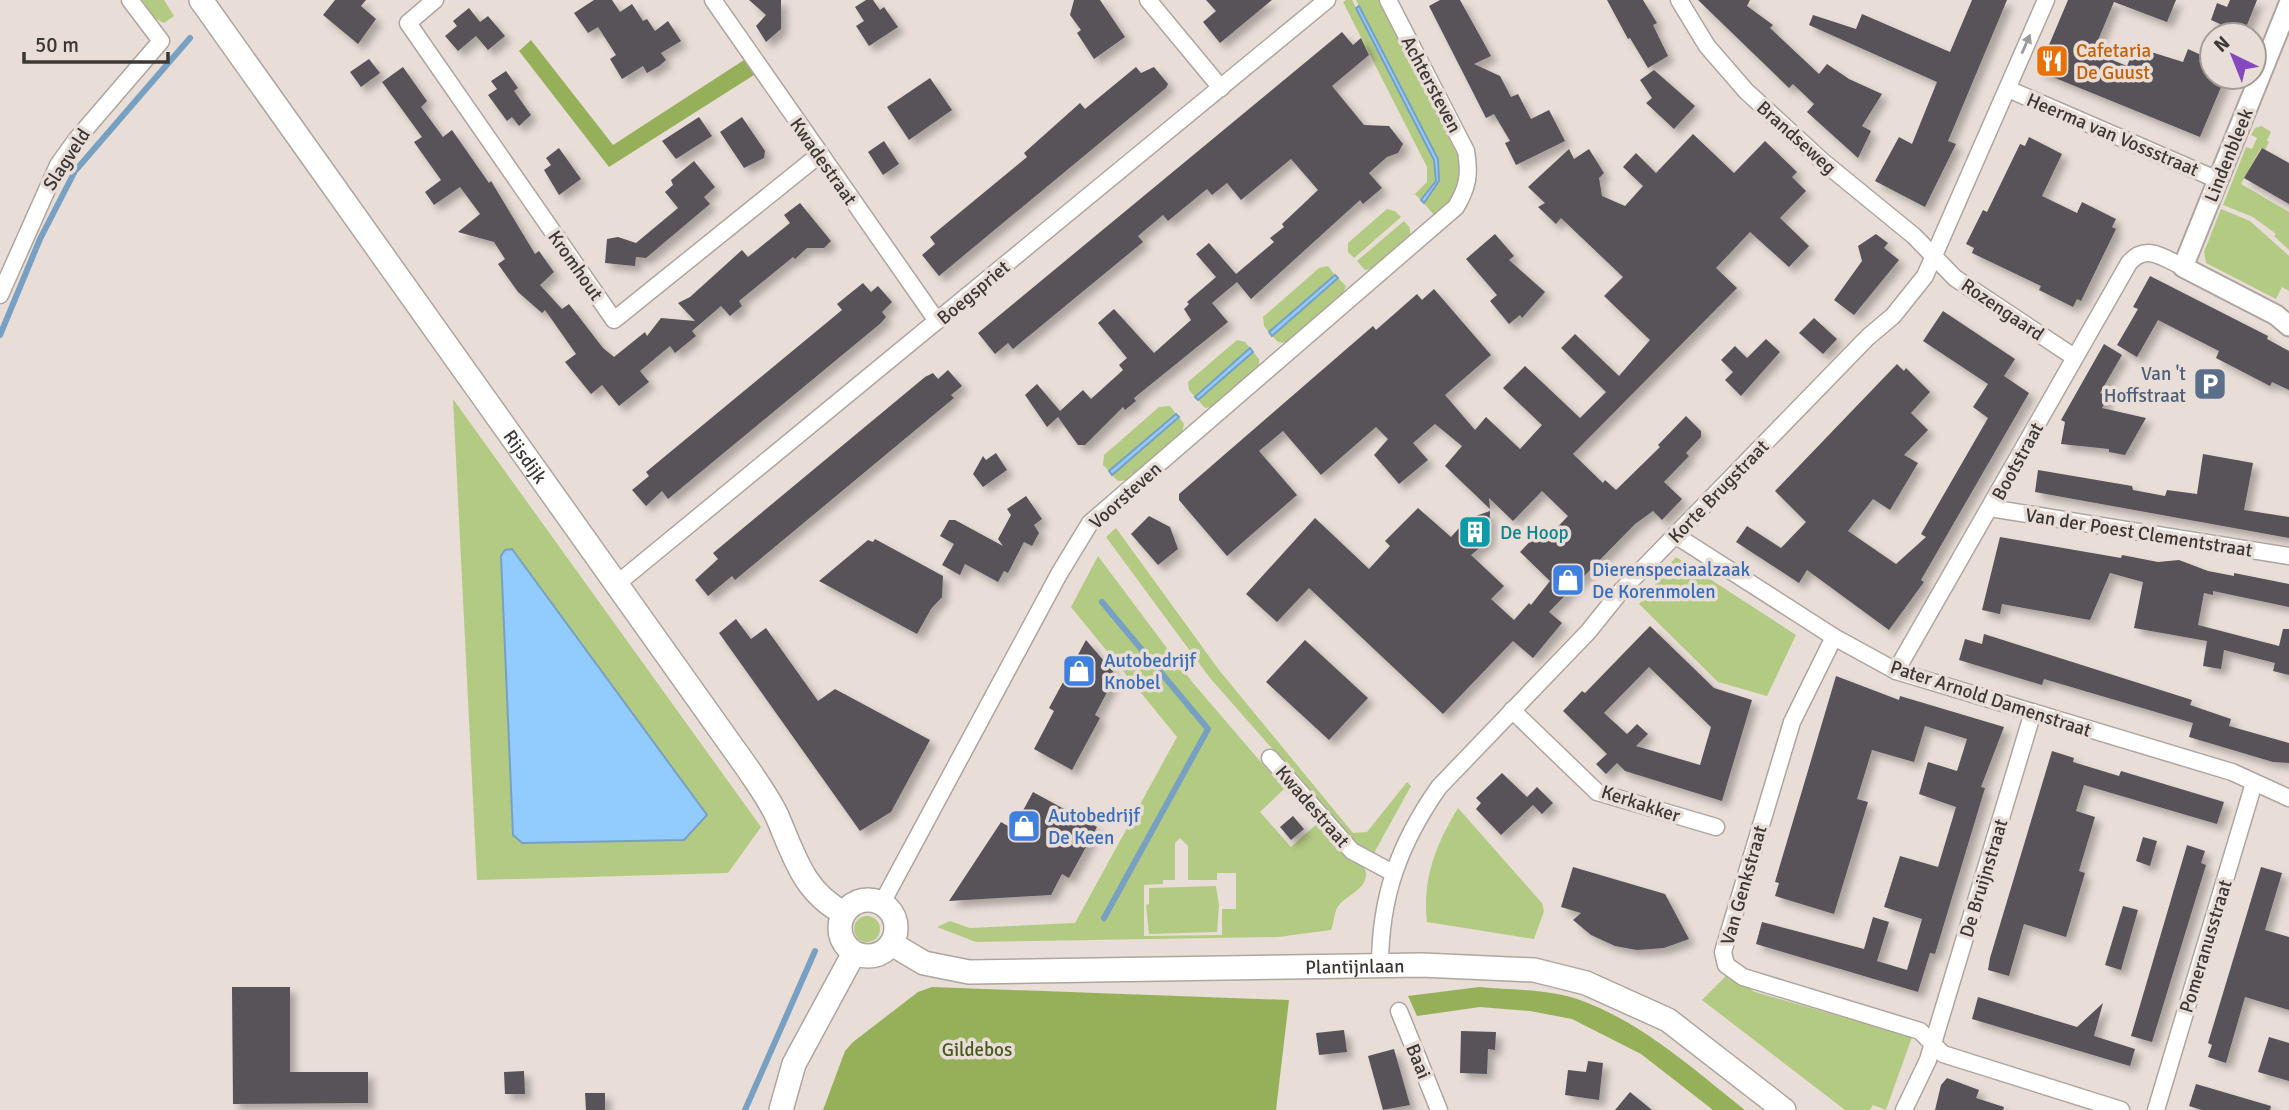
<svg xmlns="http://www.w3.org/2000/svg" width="2289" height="1110" font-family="Signika,sans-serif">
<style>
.green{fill:#b3ca82;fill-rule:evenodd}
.forest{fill:#96b05a}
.water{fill:#92ccfe;stroke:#78a0c2;stroke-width:2}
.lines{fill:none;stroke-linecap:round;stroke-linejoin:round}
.stream{stroke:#78a0c2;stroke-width:6}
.building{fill:#585259;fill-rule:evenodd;filter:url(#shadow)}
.minor-casing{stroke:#aea59e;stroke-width:19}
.tertiary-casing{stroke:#aea59e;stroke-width:23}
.secondary-casing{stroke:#aea59e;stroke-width:26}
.minor{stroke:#fff;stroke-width:16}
.tertiary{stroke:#fff;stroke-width:19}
.secondary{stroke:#fff;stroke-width:23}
.oneway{fill:#9e9c9a}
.labels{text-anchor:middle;stroke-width:7;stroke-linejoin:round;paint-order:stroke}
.food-label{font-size:19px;fill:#c56008;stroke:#e8ded7;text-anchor:start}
.street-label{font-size:19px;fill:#3c3835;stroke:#e8ded7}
.service-label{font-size:19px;fill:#4e5e75;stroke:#e8ded7;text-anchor:end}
.culture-label{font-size:19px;fill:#0d838f;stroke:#e8ded7;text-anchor:start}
.shop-label{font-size:19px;fill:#366cbe;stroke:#e8ded7;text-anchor:start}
.park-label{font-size:19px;fill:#48591b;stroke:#e8ded7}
</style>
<defs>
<filter id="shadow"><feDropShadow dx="6" dy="6" stdDeviation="3.5" flood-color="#0004"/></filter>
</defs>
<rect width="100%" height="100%" fill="#e8ded7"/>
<g class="green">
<polygon points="142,0 164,0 174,16 164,23 154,18"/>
<polygon points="1346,0 1352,0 1434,160 1436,181 1421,200 1415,194 1427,182 1427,167 1343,2"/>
<path d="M1356,0H1379L1458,156C1465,184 1455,197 1434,215L1424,203L1439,181L1438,159Z"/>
<polygon points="2262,126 2271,132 2267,140 2269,142 2265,150 2261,148 2241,184 2289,212 2289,250 2274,236 2276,234 2253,217 2223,205 2246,147 2252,149 2257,138 2251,135 2255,128"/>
<polygon points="1387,209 1395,211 1401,217 1354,258 1348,252 1348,243"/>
<polygon points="2221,209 2250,221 2289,256 2289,291 2282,287 2276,299 2206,263 2204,252"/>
<polygon points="1404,221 1410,228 1410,236 1372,269 1365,270 1357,261"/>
<polygon points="1328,266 1335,275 1269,332 1264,326 1263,317 1319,268"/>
<polygon points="1338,278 1346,286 1343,294 1286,343 1278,342 1272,336"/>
<polygon points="1237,340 1245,342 1250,348 1195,397 1189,390 1188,382"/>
<polygon points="1253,352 1259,359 1259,367 1211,407 1205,408 1198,400"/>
<polygon points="453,399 761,827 728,873 477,880"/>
<polygon points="1170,406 1176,414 1109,471 1103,465 1104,455 1159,407"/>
<polygon points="1179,417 1184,424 1182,433 1128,480 1118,481 1112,475"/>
<polygon points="1116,528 1219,670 1353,833 1367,832 1407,782 1411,786 1374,853 1358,846 1210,678 1106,537"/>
<path d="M1098,556L1193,683L1284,789L1260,812L1291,847L1319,822L1365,869C1371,889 1346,894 1337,908C1334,914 1334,923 1331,930L1278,937L976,942L937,927L950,921L970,928L1075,923L1177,737L1071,607ZM1180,838L1188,846V880H1217V873H1236V909H1222V935L1144,936V885L1163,884V880H1175V843Z"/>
<path d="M1676,557L1796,635L1767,696L1718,682L1639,604C1654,589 1661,573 1676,557Z"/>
<path d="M1458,808L1542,903L1544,911L1534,939L1427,922C1422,879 1436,844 1458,808Z"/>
<polygon points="1216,886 1219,905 1217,932 1149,934 1146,905 1149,904 1149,888"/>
<circle cx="867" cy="929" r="13"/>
<polygon points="1727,975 1755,992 1912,1037 1886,1110 1873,1105 1870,1110 1845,1110 1702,1000"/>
</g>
<g class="forest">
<polygon points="531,40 613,145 744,60 754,75 609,167 519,51"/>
<polygon points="932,987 1289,1000 1276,1110 823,1110 845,1051 853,1042 918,992"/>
<path d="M1479,987C1512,990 1549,989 1580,1000C1643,1023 1693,1069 1745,1110H1713L1641,1054L1572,1019L1530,1011L1480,1007L1417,1016L1408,996Z"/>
</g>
<g class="water">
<polygon points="1359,6 1438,159 1439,181 1424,203 1421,200 1436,181 1434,160 1356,8"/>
<polygon points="1335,275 1338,278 1272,336 1269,332"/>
<polygon points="1250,348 1253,352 1198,400 1195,397"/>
<polygon points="1176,414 1179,417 1112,475 1109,471"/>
<polygon points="512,549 707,815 684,840 522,843 513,835 501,556 505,550"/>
</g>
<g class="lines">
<g class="stream">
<polyline points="0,335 40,239 75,171 190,38"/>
<polyline points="1102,602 1208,729 1104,918"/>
<polyline points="745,1110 815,951"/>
</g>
</g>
<g class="building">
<polygon points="335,0 366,0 361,6 376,19 358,44 323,15"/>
<polygon points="594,0 612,0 620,12 632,4 643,21 647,19 655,31 668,21 681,41 661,53 666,60 659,66 647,73 643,66 622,79 610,59 616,55 598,27 588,33 574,13"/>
<polygon points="749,0 781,0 781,29 766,42 756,26 766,15"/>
<polygon points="866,0 873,0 880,10 884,7 898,27 869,46 856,26 864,21 855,7"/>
<polygon points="1074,0 1100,0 1125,37 1094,59 1077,33 1081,30 1070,15"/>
<polygon points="1206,0 1272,0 1220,43 1203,22 1216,11"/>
<polygon points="1440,0 1460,0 1480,36 1491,56 1474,64 1500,76 1511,97 1518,94 1531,119 1549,110 1565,141 1516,165 1505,143 1510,141 1494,114 1486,118 1429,6"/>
<polygon points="1607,0 1643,0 1657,23 1653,25 1668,56 1648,68 1630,38 1628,39"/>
<polygon points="1698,0 1750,0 1747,6 1773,25 1770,28 1819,74 1827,64 1849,79 1882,94 1862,126 1871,131 1858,158 1807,112 1814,104 1793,84 1789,88"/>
<polygon points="1972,0 2007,0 1948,141 1956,144 1925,207 1875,181 1899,137 1912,144 1937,82 1809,25 1813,15 1856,29 1862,14 1950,52"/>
<polygon points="2068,0 2176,0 2167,22 2114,2 2093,52 2127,66 2135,47 2183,62 2188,49 2212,60 2212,77 2224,80 2200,137 2038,71"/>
<polygon points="2230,0 2257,0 2243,35 2215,35 2220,24 2211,20 2217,3 2227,7"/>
<polygon points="469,8 480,22 488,16 505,36 488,50 476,36 458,51 445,36 457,26 453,21"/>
<polygon points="1342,32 1353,45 1361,38 1369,55 1332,86 1364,125 1389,126 1403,144 1398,153 1387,157 1369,173 1382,188 1363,204 1360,200 1251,299 1237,282 1212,303 1228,322 1134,398 1136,401 1125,410 1123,407 1085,445 1078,445 1058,417 1047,427 1025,395 1037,384 1060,411 1083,390 1091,399 1123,370 1119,365 1127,358 1098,323 1114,309 1154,353 1191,320 1184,309 1189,304 1187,302 1216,277 1196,254 1209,243 1236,274 1274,242 1270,238 1284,227 1282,224 1318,190 1291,159 1241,200 1227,183 1212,195 1207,189 1168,221 1163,215 1138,236 1143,242 1013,349 1008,343 995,354 978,333"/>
<polygon points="369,59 380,73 361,87 350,72"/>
<polygon points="403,67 427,101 421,107 443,137 452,130 489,183 491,181 535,254 539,251 554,272 540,285 562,309 569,304 603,348 614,357 645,332 647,336 661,318 695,321 678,303 690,297 742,250 748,257 790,223 784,215 800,203 831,241 824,248 807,248 795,259 793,257 739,301 742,306 730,316 721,306 692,331 696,336 675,353 670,346 640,371 649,382 619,406 602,385 591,394 565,362 576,354 545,310 542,313 518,292 498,264 505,259 494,242 458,232 480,214 460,187 434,205 425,192 441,180 414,142 422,137 382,82"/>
<polygon points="1136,67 1141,73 1154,67 1168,84 1166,88 939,276 922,255 935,244 930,237 1027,157 1024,153 1080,103 1085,109"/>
<polygon points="1654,70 1695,106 1674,129 1646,103 1652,98 1640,80"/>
<polygon points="506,71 518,88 514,91 531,115 519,126 512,117 507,121 488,95 497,89 491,81"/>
<polygon points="930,78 952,110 909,140 887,107"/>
<polygon points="699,117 712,136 676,159 662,141"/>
<polygon points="742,117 765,151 764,158 744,168 720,132"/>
<polygon points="1693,134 1734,173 1765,141 1797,172 1792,177 1806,191 1780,218 1809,246 1789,267 1750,232 1716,268 1737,288 1573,454 1603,483 1605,480 1616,490 1660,447 1658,445 1686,416 1701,431 1701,437 1686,453 1689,456 1664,482 1682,499 1662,520 1653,511 1635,524 1549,612 1562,623 1533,658 1513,641 1443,714 1309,588 1277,622 1246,594 1315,518 1369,569 1390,546 1385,541 1418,508 1451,537 1467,519 1490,511 1489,540 1471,555 1504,586 1491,599 1514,620 1529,603 1531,605 1550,581 1520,552 1540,531 1547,538 1568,516 1542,491 1513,521 1489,498 1490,509 1445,466 1462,446 1435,424 1413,443 1428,460 1399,484 1374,455 1388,439 1376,427 1321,475 1283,431 1259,451 1297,495 1227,556 1179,500 1179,494 1373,326 1376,330 1417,294 1422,300 1434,289 1491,355 1445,395 1475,430 1486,417 1520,449 1542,425 1503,388 1525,366 1580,418 1606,392 1561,348 1575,334 1619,376 1650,340 1604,296 1623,277 1561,218 1556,224 1538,207 1545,203 1528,187 1569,149 1574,159 1589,149 1604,173 1599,178 1602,196 1625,206 1643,186 1623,167 1636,153 1656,173"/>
<polygon points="2029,137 2062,154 2042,196 2077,213 2082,202 2116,219 2112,227 2116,229 2081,301 2077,299 2073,307 2039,290 2041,286 1972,253 1974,248 1966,244 1983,210 1987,212 2020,144 2025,146"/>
<polygon points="884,141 899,164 883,175 868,152"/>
<polygon points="559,148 581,179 559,195 544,170 551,165 546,158"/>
<polygon points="2262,148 2289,163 2289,204 2244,178"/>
<polygon points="694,161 715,187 704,197 710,204 646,258 636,257 635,266 605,263 607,239 618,237 636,243 678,208 665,192 673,185 671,180"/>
<polygon points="1495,234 1514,256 1509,260 1545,292 1522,318 1520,315 1509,324 1490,301 1497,295 1466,259"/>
<polygon points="1876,234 1888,243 1884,248 1899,260 1854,315 1834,300 1862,261 1858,246"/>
<polygon points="2150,276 2268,336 2267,339 2289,351 2289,390 2272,382 2270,386 2216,358 2219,351 2158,320 2137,357 2117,345 2138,309 2133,307"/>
<polygon points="863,283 871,292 878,286 892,302 882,312 886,317 881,323 668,499 662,491 646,506 632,490 649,476 646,472 842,310 837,304"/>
<polygon points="1943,311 2015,359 2004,376 2029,393 1921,580 1924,582 1889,630 1807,570 1799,583 1736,542 1747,526 1781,548 1806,522 1775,491 1897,364 1904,371 1906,368 1930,392 1911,413 1928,430 1904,455 1918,463 1890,510 1873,499 1848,531 1896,564 1926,537 1921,534 1988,418 1973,407 1988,384 1923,341"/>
<polygon points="1814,318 1837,339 1823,354 1799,333"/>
<polygon points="1766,339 1780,352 1741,396 1725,380 1733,372 1721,360 1735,346 1747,358"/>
<polygon points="2104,344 2122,355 2100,393 2108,397 2102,408 2146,418 2125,455 2109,452 2109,449 2061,444 2065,422 2061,420"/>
<polygon points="948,370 962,386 951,395 954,398 735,580 732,576 708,596 695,580 718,559 713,553 925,377 933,373 938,379"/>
<polygon points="996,453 1007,470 983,487 973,474 983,456 986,460"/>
<polygon points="2203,454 2253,463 2244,510 2289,517 2289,538 2035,492 2038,470 2132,486 2133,490 2165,496 2167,490 2197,494"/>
<polygon points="1026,496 1042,519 1034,525 1039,533 1032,546 1024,542 1008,573 1004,571 998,582 965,564 960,575 942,565 954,544 940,536 949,520 955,520 1003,546 998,539 1011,515 1007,509"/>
<polygon points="1149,516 1170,527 1178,549 1158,565 1131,534"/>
<polygon points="2000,537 2121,558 2122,555 2158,562 2179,560 2208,571 2234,576 2234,573 2289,584 2289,607 2213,591 2213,595 2204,593 2198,625 2279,646 2283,629 2289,629 2289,675 2273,671 2275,663 2224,650 2221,669 2203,666 2207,641 2134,628 2143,582 2110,573 2090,620 2002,604 2000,614 1982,610"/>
<polygon points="875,539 943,576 942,597 931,609 917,634 819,581 868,540 873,542"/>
<polygon points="736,619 751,639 766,628 818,701 835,689 930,740 891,812 860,831 719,633"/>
<path d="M1650,626L1714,688L1752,700L1722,801L1625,771L1617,763L1606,774L1596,764L1607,754L1563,711L1582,691L1585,693ZM1649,667L1711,727L1700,765L1636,746L1648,734L1637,724L1627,734L1604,713Z"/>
<polygon points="1984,634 2192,700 2190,705 2231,719 2229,726 2289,743 2289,763 2273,762 2189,737 2193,723 2044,679 2042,685 1959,660 1965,639 1982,644"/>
<polygon points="1086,640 1116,675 1095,715 1100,718 1072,770 1034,749 1054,711 1049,708"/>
<polygon points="1305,640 1368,698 1329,740 1266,682"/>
<polygon points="1836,676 1899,700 1900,696 2004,727 1981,787 1985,788 1935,954 1930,953 1918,992 1756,944 1762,922 1864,949 1873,917 1889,922 1877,961 1907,970 1922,919 1884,907 1900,856 1938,867 1956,807 1919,794 1928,762 1957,771 1967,739 1925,726 1914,762 1872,750 1857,799 1868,802 1834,914 1775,896 1779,883 1775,882"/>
<polygon points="2052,751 2074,758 2073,762 2119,776 2121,771 2224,802 2217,824 2084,785 2076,811 2095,817 2079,871 2085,873 2066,937 2024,924 2009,976 1988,970 1990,958"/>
<polygon points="1502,773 1527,797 1537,787 1553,803 1542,814 1533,805 1501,835 1476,809 1481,803 1476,798"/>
<polygon points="1033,792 1097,827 1069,878 1062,874 1051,895 949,901 1001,822 1013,829"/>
<polygon points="1293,816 1304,829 1291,840 1280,827"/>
<polygon points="2143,837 2157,841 2150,866 2136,861"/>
<polygon points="2187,845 2205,851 2201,863 2206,865 2152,1042 2131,1036"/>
<polygon points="1573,867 1665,894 1689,939 1664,948 1637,950 1615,946 1591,935 1573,920 1581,913 1561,907"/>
<polygon points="2261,867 2282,873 2265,930 2289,937 2289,1010 2245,997 2226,1063 2208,1057 2212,1045 2208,1043"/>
<polygon points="2123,906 2138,910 2121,970 2105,965"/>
<polygon points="232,987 290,987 290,1072 368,1072 368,1103 233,1104"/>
<polygon points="1978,997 2077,1027 2103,1003 2094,1036 2135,1049 2130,1066 1972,1019"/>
<polygon points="1344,1030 1347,1052 1319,1055 1316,1033"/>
<polygon points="1461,1031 1496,1032 1495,1050 1488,1049 1487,1074 1460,1073"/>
<polygon points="2269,1037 2289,1043 2289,1081 2258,1072"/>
<polygon points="1394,1049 1410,1105 1383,1110 1368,1056"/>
<polygon points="1588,1061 1603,1063 1599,1100 1565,1095 1568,1070 1586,1072"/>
<polygon points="524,1071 525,1094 505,1094 504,1072"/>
<polygon points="1947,1078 1979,1090 1976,1098 2004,1107 2003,1110 1935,1110 1941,1085"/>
<polygon points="2196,1084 2271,1106 2270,1110 2202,1110 2189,1106"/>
<polygon points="1630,1092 1652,1110 1615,1110"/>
<polygon points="585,1093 605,1093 605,1110 586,1110"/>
</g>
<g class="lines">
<defs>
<g id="minor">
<polyline points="435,0 408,23 614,320 819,155"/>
<polyline points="713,0 937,321"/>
<polyline points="1148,0 1221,88"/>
<polyline points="1679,0 1707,46 1746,91 1821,160 1914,236 1955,278 2074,357"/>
<polyline points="2008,89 2218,180"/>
<polyline points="0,295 58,165 76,140 161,41 130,0"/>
<polyline points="1990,508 2289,556"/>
<polyline points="1675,535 1834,637 1896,671 2232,772 2289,798"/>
<polyline points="618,583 1327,0"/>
<polyline points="1834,637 1792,722 1723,952 1726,965 1743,977 1920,1031 1943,1054 2121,1110"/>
<path d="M1896,671L2129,263C2146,243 2164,258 2183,267"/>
<polyline points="1512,710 1597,792 1716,827"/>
<polyline points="1270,758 1352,851 1393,873"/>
<path d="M882,903L1059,574L1090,523L1456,207C1468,187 1470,174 1466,151L1388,0"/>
<path d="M1380,966C1380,897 1399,844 1439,787L1588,632L1621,591L1868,337L1893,316L1925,276L2046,0"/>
<polyline points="1399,1011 1439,1110"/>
<polyline points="1904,1110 1928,1060 2033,712"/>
<polyline points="2156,1110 2254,783"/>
</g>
<polyline id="tertiary" points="2289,4 2183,267 2276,315 2289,326"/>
<g id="secondary">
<path id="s1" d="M201,0L748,769C758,784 769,799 777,816C794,855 803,892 844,913"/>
<circle cx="868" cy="928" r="28"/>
<path id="s2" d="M892,944L924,963L969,972L1422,965L1534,970L1586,983L1668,1020L1784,1110"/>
<polyline points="781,1110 794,1064 854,953"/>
</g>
</defs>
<use href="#minor" class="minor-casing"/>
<use href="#tertiary" class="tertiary-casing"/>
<use href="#secondary" class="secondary-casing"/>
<use href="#minor" class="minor"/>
<use href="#tertiary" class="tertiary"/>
<use href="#secondary" class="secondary"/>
</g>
<defs><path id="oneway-solid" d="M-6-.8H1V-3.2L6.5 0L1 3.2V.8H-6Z" transform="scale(1.75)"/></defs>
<use class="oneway" href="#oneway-solid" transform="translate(2026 44) rotate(-66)"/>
<defs>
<symbol id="restaurant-square" viewBox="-11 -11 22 22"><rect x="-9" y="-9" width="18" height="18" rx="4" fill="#e8710a" stroke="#e8ded7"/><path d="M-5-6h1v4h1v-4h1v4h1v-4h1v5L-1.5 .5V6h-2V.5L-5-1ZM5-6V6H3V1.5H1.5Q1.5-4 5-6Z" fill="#fff"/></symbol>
<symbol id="parking-square" viewBox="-11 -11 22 22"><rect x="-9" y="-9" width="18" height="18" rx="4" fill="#5c6f8a" stroke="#e8ded7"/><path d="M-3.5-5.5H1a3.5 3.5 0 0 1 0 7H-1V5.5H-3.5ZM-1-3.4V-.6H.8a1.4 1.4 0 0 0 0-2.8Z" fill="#fff"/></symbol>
<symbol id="building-square" viewBox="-11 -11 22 22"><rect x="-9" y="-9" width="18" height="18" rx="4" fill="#0f9aa8" stroke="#e8ded7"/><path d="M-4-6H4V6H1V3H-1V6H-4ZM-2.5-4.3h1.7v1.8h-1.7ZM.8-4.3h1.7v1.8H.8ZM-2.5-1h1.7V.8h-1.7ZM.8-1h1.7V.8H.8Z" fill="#fff"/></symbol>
<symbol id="shop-square" viewBox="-11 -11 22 22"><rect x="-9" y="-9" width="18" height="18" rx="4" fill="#3f7fe0" stroke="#e8ded7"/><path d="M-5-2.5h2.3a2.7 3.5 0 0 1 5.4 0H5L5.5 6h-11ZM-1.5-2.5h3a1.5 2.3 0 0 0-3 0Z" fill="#fff"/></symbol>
</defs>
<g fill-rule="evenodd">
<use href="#restaurant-square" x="2033" y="42" width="38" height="38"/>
<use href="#parking-square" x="2191" y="365" width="38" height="38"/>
<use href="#building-square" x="1456" y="513" width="38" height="38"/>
<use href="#shop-square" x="1549" y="561" width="38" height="38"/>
<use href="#shop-square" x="1060" y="652" width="38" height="38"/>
<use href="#shop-square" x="1005" y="807" width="38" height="38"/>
</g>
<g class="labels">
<g class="food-label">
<text x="2076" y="57">Cafetaria<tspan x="2076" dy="22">De Guust</tspan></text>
</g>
<g class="street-label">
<text transform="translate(1432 84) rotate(62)" y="7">Achtersteven</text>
<text transform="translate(2113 134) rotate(23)" y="7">Heerma van Vossstraat</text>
<text transform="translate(1797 137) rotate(42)" y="7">Brandseweg</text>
<text transform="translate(2228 155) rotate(-68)" y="7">Lindenbleek</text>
<text transform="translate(66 159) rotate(-57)" y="7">Slagveld</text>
<text transform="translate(824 161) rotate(55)" y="7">Kwadestraat</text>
<text transform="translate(576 265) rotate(55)" y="7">Kromhout</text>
<text transform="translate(973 292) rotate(-40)" y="7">Boegspriet</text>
<text transform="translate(2003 309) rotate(34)" y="7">Rozengaard</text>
<text dy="7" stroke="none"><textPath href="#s1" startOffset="560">Rijsdijk</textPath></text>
<text transform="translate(2017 461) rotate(-61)" y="7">Bootstraat</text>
<text transform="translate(1718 491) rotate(-46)" y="7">Korte Brugstraat</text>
<text transform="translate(1125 495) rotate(-42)" y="7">Voorsteven</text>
<text transform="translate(2139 532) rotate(9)" y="7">Van der Poest Clementstraat</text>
<text transform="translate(1991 698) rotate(18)" y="7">Pater Arnold Damenstraat</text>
<text transform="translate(1641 803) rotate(18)" y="7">Kerkakker</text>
<text transform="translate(1313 806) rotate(49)" y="7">Kwadestraat</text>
<text transform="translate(1983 878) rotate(-73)" y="7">De Bruijnstraat</text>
<text transform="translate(1743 885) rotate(-74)" y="7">Van Genkstraat</text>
<text transform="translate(2205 946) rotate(-73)" y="7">Pomeranusstraat</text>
<text dy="7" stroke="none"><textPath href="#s2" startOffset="469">Plantijnlaan</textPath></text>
<text transform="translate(1419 1061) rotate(68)" y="7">Baai</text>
</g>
<g class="service-label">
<text x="2186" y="380">Van 't<tspan x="2186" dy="22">Hoffstraat</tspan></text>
</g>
<g class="culture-label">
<text x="1500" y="539">De Hoop</text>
</g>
<g class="shop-label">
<text x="1592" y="576">Dierenspeciaalzaak<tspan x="1592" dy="22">De Korenmolen</tspan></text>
<text x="1104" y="667">Autobedrijf<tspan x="1104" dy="22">Knobel</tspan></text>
<text x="1048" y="822">Autobedrijf<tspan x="1048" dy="22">De Keen</tspan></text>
</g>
<g class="park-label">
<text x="977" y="1056">Gildebos</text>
</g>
</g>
<g transform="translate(2233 56) rotate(317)"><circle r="33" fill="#e8ded7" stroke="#a39c96" stroke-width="2"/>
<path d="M0-5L12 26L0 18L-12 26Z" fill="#8548be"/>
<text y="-10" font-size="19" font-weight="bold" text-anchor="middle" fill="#3c3835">N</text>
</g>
<path d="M24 52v10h144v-10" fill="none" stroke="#3c3835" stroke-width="3.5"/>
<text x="35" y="52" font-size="21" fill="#3c3835" stroke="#e8ded7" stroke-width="5" paint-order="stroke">50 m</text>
</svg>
